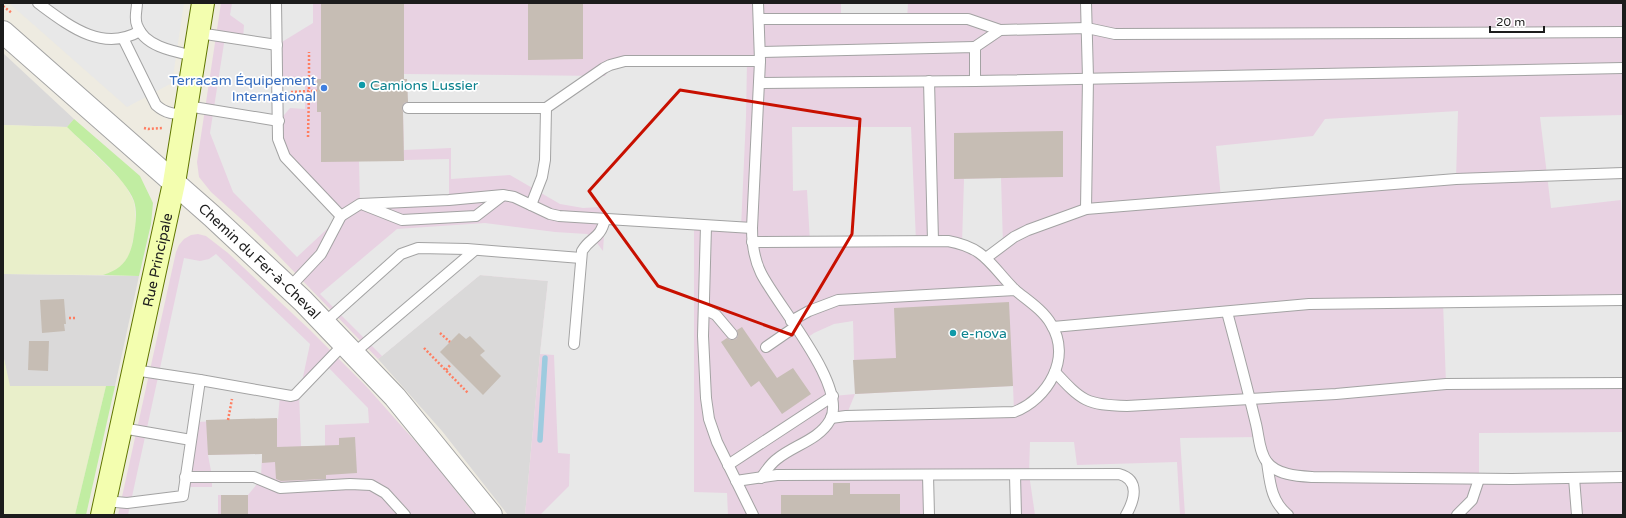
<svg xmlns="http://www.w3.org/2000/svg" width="1626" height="518" font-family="'Varela Round',sans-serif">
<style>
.residential{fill:#dad9d9}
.industrial{fill:#e8d2e2}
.farmland{fill:#e9efca}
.grass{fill:#c1eda2}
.parking{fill:#e8e8e8}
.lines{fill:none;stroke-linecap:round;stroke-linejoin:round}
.stream{stroke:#9dcbdf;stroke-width:5.5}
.building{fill:#c6bdb4}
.service-casing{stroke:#a3a3a3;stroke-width:12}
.tertiary-casing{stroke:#a3a3a3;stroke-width:24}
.secondary-casing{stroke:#607600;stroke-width:24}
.path{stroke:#ff7e61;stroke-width:2.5;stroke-dasharray:2 2;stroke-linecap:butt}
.service{stroke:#fff;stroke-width:10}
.tertiary{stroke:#fff;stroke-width:22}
.secondary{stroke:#f3feaf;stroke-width:22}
.marked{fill:none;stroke:#c81000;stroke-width:3;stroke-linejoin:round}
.culture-dot{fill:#0f9aa8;stroke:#fff;stroke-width:1.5}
.shop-dot{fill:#3f7fe0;stroke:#fff;stroke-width:1.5}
.labels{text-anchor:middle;stroke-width:3.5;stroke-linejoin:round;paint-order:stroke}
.shop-label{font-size:14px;fill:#366cbe;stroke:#fff;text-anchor:end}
.culture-label{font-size:14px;fill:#0d838f;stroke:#fff;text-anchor:start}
.street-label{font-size:14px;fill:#1c1c1c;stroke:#fff}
</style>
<rect width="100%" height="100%" fill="#eeebe1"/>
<g class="residential">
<polygon points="3,53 74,119 67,127 3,125"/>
<polygon points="3,274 139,276 115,386 9,386 3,354"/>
<polygon points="480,275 548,281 540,354 525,515 508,515 442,431 378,359"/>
</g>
<g class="industrial">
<polygon points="221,3 1623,3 1623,515 525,515 540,354 548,281 480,275 378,359 274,251 249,226 211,192 199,177 197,162"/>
<polygon points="198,234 206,236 228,253 310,330 366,386 429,457 475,515 118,515 176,252 179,245 184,239 191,235"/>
</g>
<g class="farmland">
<polygon points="3,125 67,127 124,183 134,202 136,224 130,255 117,271 103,275 3,274"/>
<polygon points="3,354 10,386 106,386 75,515 3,515"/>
</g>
<g class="grass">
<path d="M74,119L140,176L153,203L151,224L139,276L103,275C122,269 129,260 133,241C135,228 138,214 134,201C126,178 85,145 67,127Z"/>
<polygon points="106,386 115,386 86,515 75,515"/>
</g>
<g class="parking">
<polygon points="9,3 184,3 172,83 127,107"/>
<polygon points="232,3 313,3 313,23 277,45 278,78 305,77 305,109 290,108 279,121 280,147 341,216 297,257 233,192 210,133 225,37 243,39 244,25 230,15"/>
<polygon points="841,3 908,3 907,19 841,19"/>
<polygon points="747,61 746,117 741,228 694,225 694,492 727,493 728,515 540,515 569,486 570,454 558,453 554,355 540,354 548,281 480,275 382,356 320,294 397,229 485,223 555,232 587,234 594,239 603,251 605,219 600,207 583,208 560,204 510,175 451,179 451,148 404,150 403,111 407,111 408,108 407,80 404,79 404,74 605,76 610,65"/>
<polygon points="1458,111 1456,179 1221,198 1216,146 1313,136 1325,119"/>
<polygon points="1623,115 1623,232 1621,200 1551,208 1540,117"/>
<polygon points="792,127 911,127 916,241 810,242 807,190 793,191"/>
<polygon points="449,159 449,200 360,204 359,161"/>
<polygon points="1001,178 1003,245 986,258 962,243 964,179"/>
<polygon points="216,254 310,344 300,391 325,364 368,408 369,423 325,425 325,446 301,446 299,392 280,394 278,419 194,422 184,487 212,487 212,476 208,455 262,454 261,479 248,495 218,495 218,515 128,515 184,258 200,261 209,259"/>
<polygon points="1623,300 1623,383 1446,384 1443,302"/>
<polygon points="853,321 855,394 1013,386 1014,412 846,416 855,394 833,396 804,340 814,333 834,324"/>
<polygon points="1623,432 1623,477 1479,479 1479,433"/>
<polygon points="1259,437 1272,493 1288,515 1185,515 1180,438"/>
<polygon points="1030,442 1074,442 1077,465 1177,462 1180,515 1035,515 1029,474"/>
<polygon points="928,475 1015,475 1016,515 929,515"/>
</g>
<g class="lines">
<polyline class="stream" points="540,440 545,358"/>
</g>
<g class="building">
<polygon points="321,3 404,3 404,79 407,79 408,102 404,103 402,108 403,112 404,161 321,162 321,112 317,112 317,79 321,79"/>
<polygon points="544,3 583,3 583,59 528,60 528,4"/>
<polygon points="1063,131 1063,177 954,179 954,133"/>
<polygon points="64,299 66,324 64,324 65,331 42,333 40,300"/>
<polygon points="1009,302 1013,386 855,394 853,360 896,358 894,308"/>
<polygon points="742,327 777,378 793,368 811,394 782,414 759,381 751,387 721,342 727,338 730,340 736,339 738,336 737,330"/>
<polygon points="459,333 466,339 470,336 485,351 480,355 501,376 483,395 440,352"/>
<polygon points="29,341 49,341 48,371 28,370"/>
<polygon points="277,418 277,447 339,445 339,438 355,437 357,473 326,475 326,479 281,481 276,479 275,462 262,463 262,454 208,455 206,420"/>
<polygon points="833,483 850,483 850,494 900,494 900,515 781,515 781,495 833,495"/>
<rect x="221" y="495" width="27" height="20"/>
</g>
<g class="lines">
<defs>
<g id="service">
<path d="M38,3C68,25 102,53 140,31"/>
<path d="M137,3C137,10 134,18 137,25C144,47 176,52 195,56"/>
<polyline points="276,3 278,139 285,157 341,216"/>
<path d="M758,3L760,61L752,228C752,244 754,259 761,273C776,304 849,387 830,420C819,440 794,445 777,459C770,464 766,471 761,478"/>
<polyline points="759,19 968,19 1000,30"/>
<polyline points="199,33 277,45"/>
<path d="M123,38L156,105C166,114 174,114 186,114"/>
<polyline points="975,47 1000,30 1087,28 1115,34 1623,32"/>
<polyline points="760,52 975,47 975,81"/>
<polyline points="929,81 933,241"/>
<polyline points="759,83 975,81 1623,68"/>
<polyline points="187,106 279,121"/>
<polyline points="408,108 546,108 604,68 610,65 625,61 760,61"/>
<polyline points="364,205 402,220 476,216 502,196"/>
<polyline points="531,205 542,177 545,160 546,108"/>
<polyline points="1086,209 1088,78 1086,3"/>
<polyline points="706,226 703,336 706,398 709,419 717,442 753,515"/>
<path d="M752,242L948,241C986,248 990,265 1015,290"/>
<polyline points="986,258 1014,237 1028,230 1086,209 1456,179 1623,173"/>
<polyline points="289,288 321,254 341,216 360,204 449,200 503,195 514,197 550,214 559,216 752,228"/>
<polyline points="704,309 716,315 732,334"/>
<path d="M1227,312C1237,349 1247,387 1256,424C1259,436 1259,452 1267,462C1277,475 1298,476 1313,477L1512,479L1623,477"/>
<path d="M791,321L809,311L838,300L1015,290C1027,300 1043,310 1051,324C1072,358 1048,399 1014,412L846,416L831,418"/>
<polyline points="324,323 401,254 418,248 467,249 581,258"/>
<polyline points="1053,327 1309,304 1623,300"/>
<path d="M574,344L582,251C591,236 600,240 605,219"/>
<polyline points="766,347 795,327"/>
<polyline points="354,353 475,250"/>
<path d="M1055,372C1082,401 1086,405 1127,406L1336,394L1446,384L1623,383"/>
<polyline points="200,380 291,396 295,395 344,344"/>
<polyline points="122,428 191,440"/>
<path d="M1267,462C1270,483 1271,501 1288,515"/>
<polyline points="728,465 833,396"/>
<polyline points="928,475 929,515"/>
<polyline points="1015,475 1016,515"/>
<polyline points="185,477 254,477 280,488 350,484 371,485 385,493 405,515"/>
<polyline points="1574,478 1577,515"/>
<path d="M736,481L777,475L1119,474C1141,480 1134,501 1126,515"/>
<polyline points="105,501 127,503 183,496 200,380 134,370"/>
<polyline points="1457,515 1472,500 1479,479"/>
</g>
<g id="tertiary">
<path id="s1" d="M3,32L212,216L303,301L395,397L491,515"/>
</g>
<g id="secondary">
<path id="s2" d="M102,515L174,183L203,3"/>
</g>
</defs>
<use href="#service" class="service-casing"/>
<use href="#tertiary" class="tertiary-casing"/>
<use href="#secondary" class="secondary-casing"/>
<g class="path">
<polyline points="3,6 12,13"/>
<polyline points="291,92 309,91 309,52"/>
<polyline points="144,128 148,129 162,128"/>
<polyline points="308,137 309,91 317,91"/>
<polyline points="69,318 77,318"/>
<polyline points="440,333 450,342"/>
<polyline points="424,348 468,393"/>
<polyline points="446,370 451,364"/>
<polyline points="228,420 232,399"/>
</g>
<use href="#service" class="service"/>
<use href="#tertiary" class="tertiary"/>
<use href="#secondary" class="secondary"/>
</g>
<path class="marked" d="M680,90L860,119L852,234L792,335L658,286L589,191Z"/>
<g class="culture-dot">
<circle cx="362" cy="85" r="4"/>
<circle cx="953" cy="333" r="4"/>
</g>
<circle class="shop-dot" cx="324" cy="88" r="4"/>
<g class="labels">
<g class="shop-label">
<text x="316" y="85">Terracam Équipement<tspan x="316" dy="16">International</tspan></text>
</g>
<g class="culture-label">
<text x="370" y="90">Camions Lussier</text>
<text x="961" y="338">e-nova</text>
</g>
<g class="street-label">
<text dy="5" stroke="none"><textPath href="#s2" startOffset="261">Rue Principale</textPath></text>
<text dy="5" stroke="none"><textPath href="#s1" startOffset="344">Chemin du Fer-à-Cheval</textPath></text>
</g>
</g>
<rect width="1626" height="518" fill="none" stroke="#1c1c1c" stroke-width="8"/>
<path d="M1490 26v6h54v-6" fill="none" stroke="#1c1c1c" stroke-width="2"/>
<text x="1496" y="26" font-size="12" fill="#1c1c1c" stroke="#ffffff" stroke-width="3" paint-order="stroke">20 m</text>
</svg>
